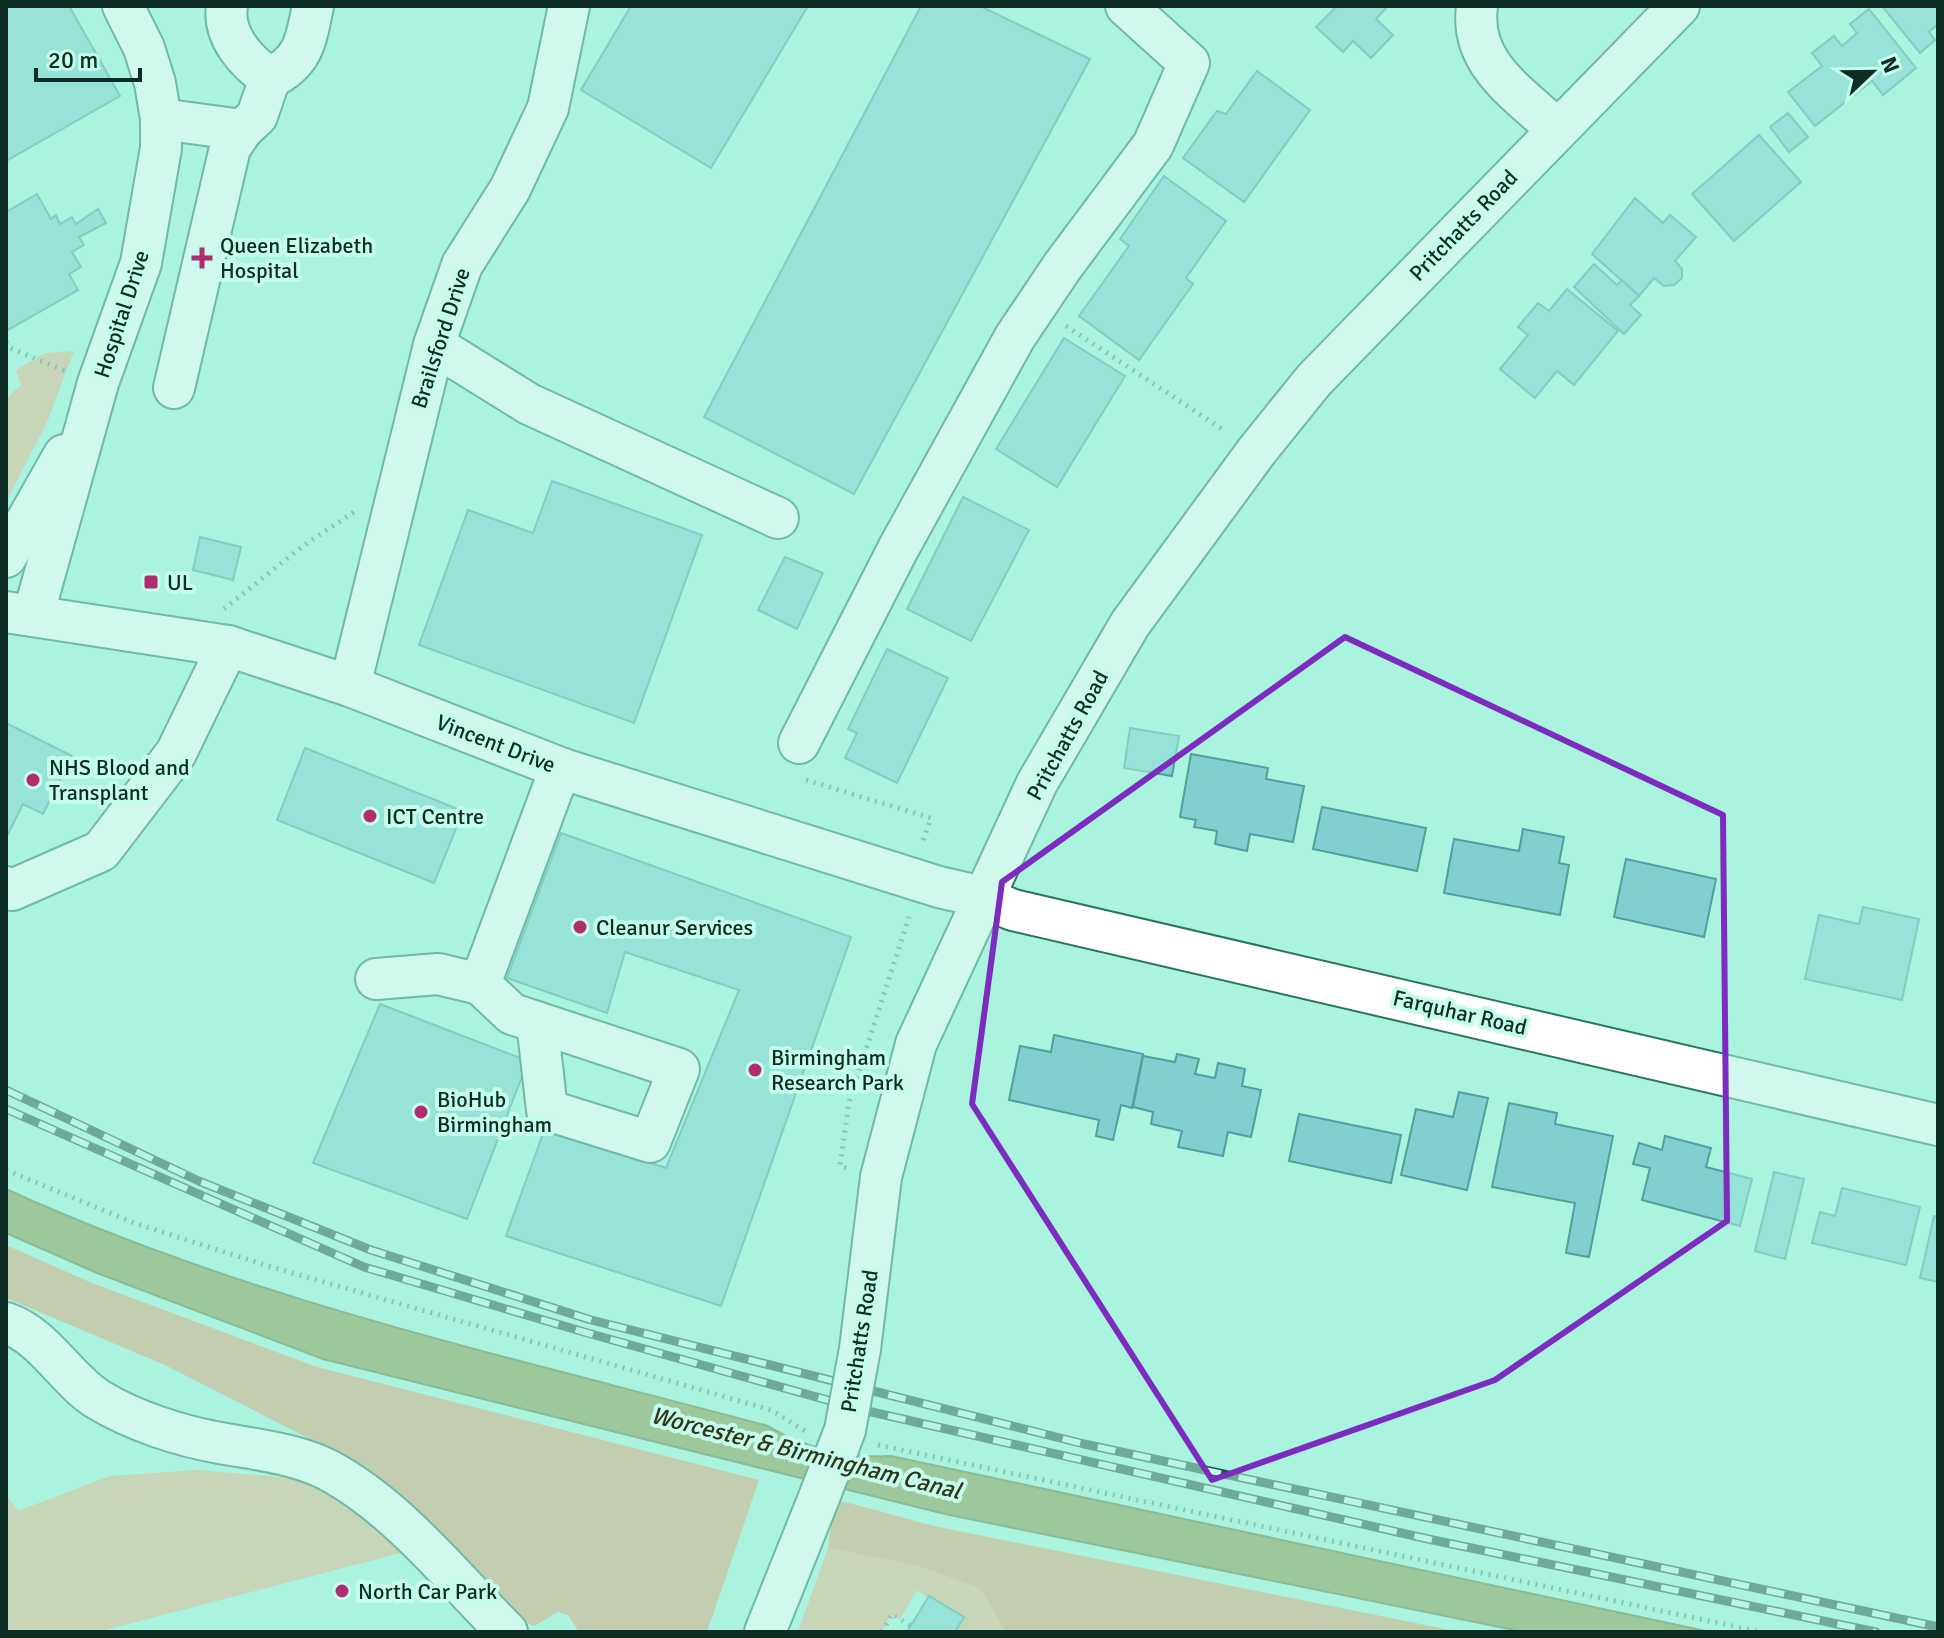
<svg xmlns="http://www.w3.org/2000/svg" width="1944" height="1638" font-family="Signika,sans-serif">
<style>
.green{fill:#eab18c}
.forest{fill:#e2a278}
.water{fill:#8c944d;stroke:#667541;stroke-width:2}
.building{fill:#81d0cf;stroke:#51a09f;stroke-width:2}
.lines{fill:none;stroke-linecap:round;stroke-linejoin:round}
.minor-casing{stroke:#2a7462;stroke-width:44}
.path{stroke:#5e9384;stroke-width:5;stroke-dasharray:2 6;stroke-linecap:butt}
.minor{stroke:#fff;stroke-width:40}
.rail-casing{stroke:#295046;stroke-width:9}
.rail{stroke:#c4fdec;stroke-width:6;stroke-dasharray:18;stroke-linecap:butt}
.minor-bridge-casing{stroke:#2a7462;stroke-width:44;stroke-linecap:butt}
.minor-bridge{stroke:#fff;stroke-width:40}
.marked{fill:none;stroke:#7b2cbf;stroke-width:6;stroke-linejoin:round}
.poi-dot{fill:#b12b6f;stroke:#c4fdec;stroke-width:3}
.labels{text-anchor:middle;stroke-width:8;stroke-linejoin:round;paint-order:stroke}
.street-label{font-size:22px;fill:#0d2c24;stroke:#c4fdec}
.poi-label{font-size:22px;fill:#0d2c24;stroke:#c4fdec;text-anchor:start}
.water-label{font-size:24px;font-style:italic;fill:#313415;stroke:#c4fdec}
</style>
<rect width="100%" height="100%" fill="#aaf3de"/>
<g class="green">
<polygon points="74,351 47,422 6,502 6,399 21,385 16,370 45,353"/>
<polygon points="197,1470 304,1479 342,1499 408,1551 98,1632 6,1632 6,1495 18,1511 110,1476"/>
<polygon points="828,1548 914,1565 980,1588 1006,1632 950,1632 957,1620 917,1590 900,1619 891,1615 882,1632 798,1632"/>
</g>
<g class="forest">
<polygon points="6,1245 92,1283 317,1367 759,1480 707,1632 579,1632 568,1615 558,1612 534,1626 517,1618 331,1450 165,1365 6,1298"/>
<polygon points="834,1499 934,1526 1460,1632 1006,1632 980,1588 914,1565 828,1548"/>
</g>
<path class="water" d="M6,1189C248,1300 512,1357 768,1426C802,1447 851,1459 891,1456L1710,1632H1524L945,1514L323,1359L97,1273L6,1233Z"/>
<g class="building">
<polygon points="6,6 69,6 120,96 6,161"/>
<polygon points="631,6 808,6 711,168 581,90"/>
<polygon points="921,6 980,6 1090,59 854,494 704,417"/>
<polygon points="1337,6 1388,6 1376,19 1393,35 1371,58 1353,41 1343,52 1316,27"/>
<polygon points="1882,6 1938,6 1938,24 1929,32 1935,40 1920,53"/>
<polygon points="1869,9 1916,68 1883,95 1872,81 1815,126 1788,92 1822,66 1812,53 1834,36 1842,46 1857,33 1850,24"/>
<polygon points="1257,71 1310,110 1244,202 1183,158 1217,111 1226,114"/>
<polygon points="1788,113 1808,137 1789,152 1770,127"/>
<polygon points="1759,135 1801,182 1734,241 1692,194"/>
<polygon points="1164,176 1226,221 1186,278 1193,284 1139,360 1079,316 1129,246 1120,239"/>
<polygon points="37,194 51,219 56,215 60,224 72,217 76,224 98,209 106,223 79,237 84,245 72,252 81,267 69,274 78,290 6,331 6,212"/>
<polygon points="1635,198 1663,223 1670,215 1696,237 1675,261 1682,269 1682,278 1674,285 1664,286 1654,278 1639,296 1592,254"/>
<polygon points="1594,264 1617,285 1622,280 1639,296 1630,305 1641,315 1624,334 1574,287"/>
<polygon points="1567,289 1618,331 1574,385 1557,371 1535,398 1500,369 1528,335 1518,327 1538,303 1549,311"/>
<polygon points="1064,338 1125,376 1057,487 996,449"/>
<polygon points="552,481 702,535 634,723 419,645 468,510 533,533"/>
<polygon points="963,497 1029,530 971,641 907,609"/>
<polygon points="200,537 241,547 233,580 193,570"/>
<polygon points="785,557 823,573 797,629 758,610"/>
<polygon points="887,649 948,678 897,783 845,758 857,733 848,729"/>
<polygon points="6,723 72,756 43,814 23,804 6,838"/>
<polygon points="1130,728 1179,736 1172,776 1124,768"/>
<polygon points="305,748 463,811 434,883 277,820"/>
<polygon points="1191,754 1268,768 1266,779 1304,786 1293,842 1250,834 1247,851 1215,844 1217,831 1194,827 1196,820 1180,817"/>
<polygon points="1322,807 1426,828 1417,871 1313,849"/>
<polygon points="1523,829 1564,837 1559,863 1569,865 1560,915 1444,893 1454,839 1519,851"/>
<polygon points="561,833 851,937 721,1306 506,1236 545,1128 666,1168 739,990 625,952 607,1013 507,978"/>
<polygon points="1626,859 1716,879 1704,937 1614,917"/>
<polygon points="1863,907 1919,919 1902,1000 1805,979 1819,915 1859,924"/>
<polygon points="380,1004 528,1061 467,1219 313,1163"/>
<polygon points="1054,1035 1143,1054 1132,1108 1121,1105 1113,1140 1096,1136 1099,1120 1009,1100 1020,1046 1051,1052"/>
<polygon points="1177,1054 1199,1059 1195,1074 1215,1078 1218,1063 1245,1069 1242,1086 1261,1090 1251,1137 1228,1132 1223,1156 1178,1147 1182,1131 1151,1124 1153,1112 1133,1107 1143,1056 1175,1062"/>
<polygon points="1459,1092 1488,1098 1467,1190 1401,1175 1416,1109 1453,1117"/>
<polygon points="1509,1103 1557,1113 1555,1124 1613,1136 1589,1257 1566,1253 1575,1203 1492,1187"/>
<polygon points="1299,1114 1401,1135 1391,1183 1289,1161"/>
<polygon points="1665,1136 1711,1148 1706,1167 1752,1179 1740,1226 1642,1200 1650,1168 1633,1164 1639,1143 1662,1150"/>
<polygon points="1774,1172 1804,1179 1785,1259 1755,1251"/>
<polygon points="1842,1188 1920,1207 1906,1265 1812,1243 1820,1212 1835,1216"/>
<polygon points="1934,1216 1938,1217 1938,1282 1920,1278"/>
<polygon points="929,1596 964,1617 955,1632 907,1632"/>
</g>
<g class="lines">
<defs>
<g id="minor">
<path d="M1477,6C1469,64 1518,92 1556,129"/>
<path d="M270,78C304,62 306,40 313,6"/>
<path d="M161,119L242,130L257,116L270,78C247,63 222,36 227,6"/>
<polyline points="434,345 529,404 778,518"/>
<polyline points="174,388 230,148 242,130"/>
<polyline points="6,557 64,455"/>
<polyline points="6,612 228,646 350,686 563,769 939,887 982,897 1013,910 1938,1125"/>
<polyline points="33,616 98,383 141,263 161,148 161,119 155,83 144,48 123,6"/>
<polyline points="350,686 434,345 462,265 510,189 548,108 569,6"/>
<polyline points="799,743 898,549 1015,337 1062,267 1153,145 1189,63 1126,6"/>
<polyline points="6,887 12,890 101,851 176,753 228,646"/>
<polyline points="376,979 438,974 480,984"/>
<polyline points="537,1022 547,1110 650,1142 679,1069 512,1014 480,984 553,788 563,769"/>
<path d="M6,1323C45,1336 66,1380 99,1400C134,1421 180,1436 220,1443C258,1450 303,1454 337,1475C402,1513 454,1579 507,1632"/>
<polyline points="860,1349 881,1177 916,1044 1037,783 1130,624 1256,452 1314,380 1679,6"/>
<polyline points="765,1632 820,1495"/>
</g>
</defs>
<use href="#minor" class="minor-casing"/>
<g class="path">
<polyline points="1066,326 1225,431"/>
<polyline points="6,342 10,348 65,371"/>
<polyline points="224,609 303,546 357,510"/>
<polyline points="806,780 931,818 922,844"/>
<polyline points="846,1168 840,1166 849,1102 909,917"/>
<polyline points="6,1170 134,1223 268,1266 771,1410 805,1431"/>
<polyline points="878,1445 1761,1632"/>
<polyline points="882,1632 892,1614 911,1626"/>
</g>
<use href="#minor" class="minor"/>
<defs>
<g id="rail">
<polyline points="6,1090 201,1182 371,1250 591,1320 1084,1444 1938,1627"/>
<polyline points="6,1109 364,1267 584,1332 863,1410 1428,1539 1876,1632"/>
</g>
</defs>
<use href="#rail" class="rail-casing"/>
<use href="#rail" class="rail"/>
<defs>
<polyline id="minor-bridge" points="820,1495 845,1430 860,1349"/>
</defs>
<use href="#minor-bridge" class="minor-bridge-casing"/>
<use href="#minor-bridge" class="minor-bridge"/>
</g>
<path d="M0 0H1944V1638H0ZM1345,637L1723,815L1727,1221L1495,1380L1212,1480L972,1104L1002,882Z" fill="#aaf3de" fill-opacity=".55" fill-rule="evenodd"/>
<path class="marked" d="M1345,637L1723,815L1727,1221L1495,1380L1212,1480L972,1104L1002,882Z"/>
<g class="poi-dot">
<path d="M198 246h8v8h8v8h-8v8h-8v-8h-8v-8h8z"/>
<rect x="143" y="574" width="16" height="16" rx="4"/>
<circle cx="33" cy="780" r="8"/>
<circle cx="370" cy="816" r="8"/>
<circle cx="580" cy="927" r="8"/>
<circle cx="755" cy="1070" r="8"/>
<circle cx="421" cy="1112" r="8"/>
<circle cx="342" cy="1591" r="8"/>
</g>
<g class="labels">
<g class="street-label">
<text transform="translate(1463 225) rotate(-46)" y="8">Pritchatts Road</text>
<text transform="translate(121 314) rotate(-72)" y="8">Hospital Drive</text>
<text transform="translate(440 338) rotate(-72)" y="8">Brailsford Drive</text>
<text transform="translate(1067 735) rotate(-61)" y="8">Pritchatts Road</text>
<text transform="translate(496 743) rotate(21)" y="8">Vincent Drive</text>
<text transform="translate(1460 1012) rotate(13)" y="8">Farquhar Road</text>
<text transform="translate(859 1341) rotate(-81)" y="8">Pritchatts Road</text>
</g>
<g class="poi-label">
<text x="220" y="253">Queen Elizabeth<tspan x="220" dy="25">Hospital</tspan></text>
<text x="167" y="590">UL</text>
<text x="49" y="775">NHS Blood and<tspan x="49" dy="25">Transplant</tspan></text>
<text x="386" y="824">ICT Centre</text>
<text x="596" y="935">Cleanur Services</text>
<text x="771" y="1065">Birmingham<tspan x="771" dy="25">Research Park</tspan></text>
<text x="437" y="1107">BioHub<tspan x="437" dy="25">Birmingham</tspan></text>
<text x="358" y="1599">North Car Park</text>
</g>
<g class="water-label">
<text transform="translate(806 1453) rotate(14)" y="8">Worcester &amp; Birmingham Canal</text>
</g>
</g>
<rect width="1944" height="1638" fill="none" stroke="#0d2c24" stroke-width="16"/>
<g transform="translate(1872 72) rotate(68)" stroke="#c4fdec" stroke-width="6" paint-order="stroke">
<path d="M0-6L14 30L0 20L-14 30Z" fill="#0d2c24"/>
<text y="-12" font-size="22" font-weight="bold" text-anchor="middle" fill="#0d2c24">N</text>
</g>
<path d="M36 68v12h104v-12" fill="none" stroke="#0d2c24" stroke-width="4"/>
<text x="48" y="68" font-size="24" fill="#0d2c24" stroke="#c4fdec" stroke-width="6" paint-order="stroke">20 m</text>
</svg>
